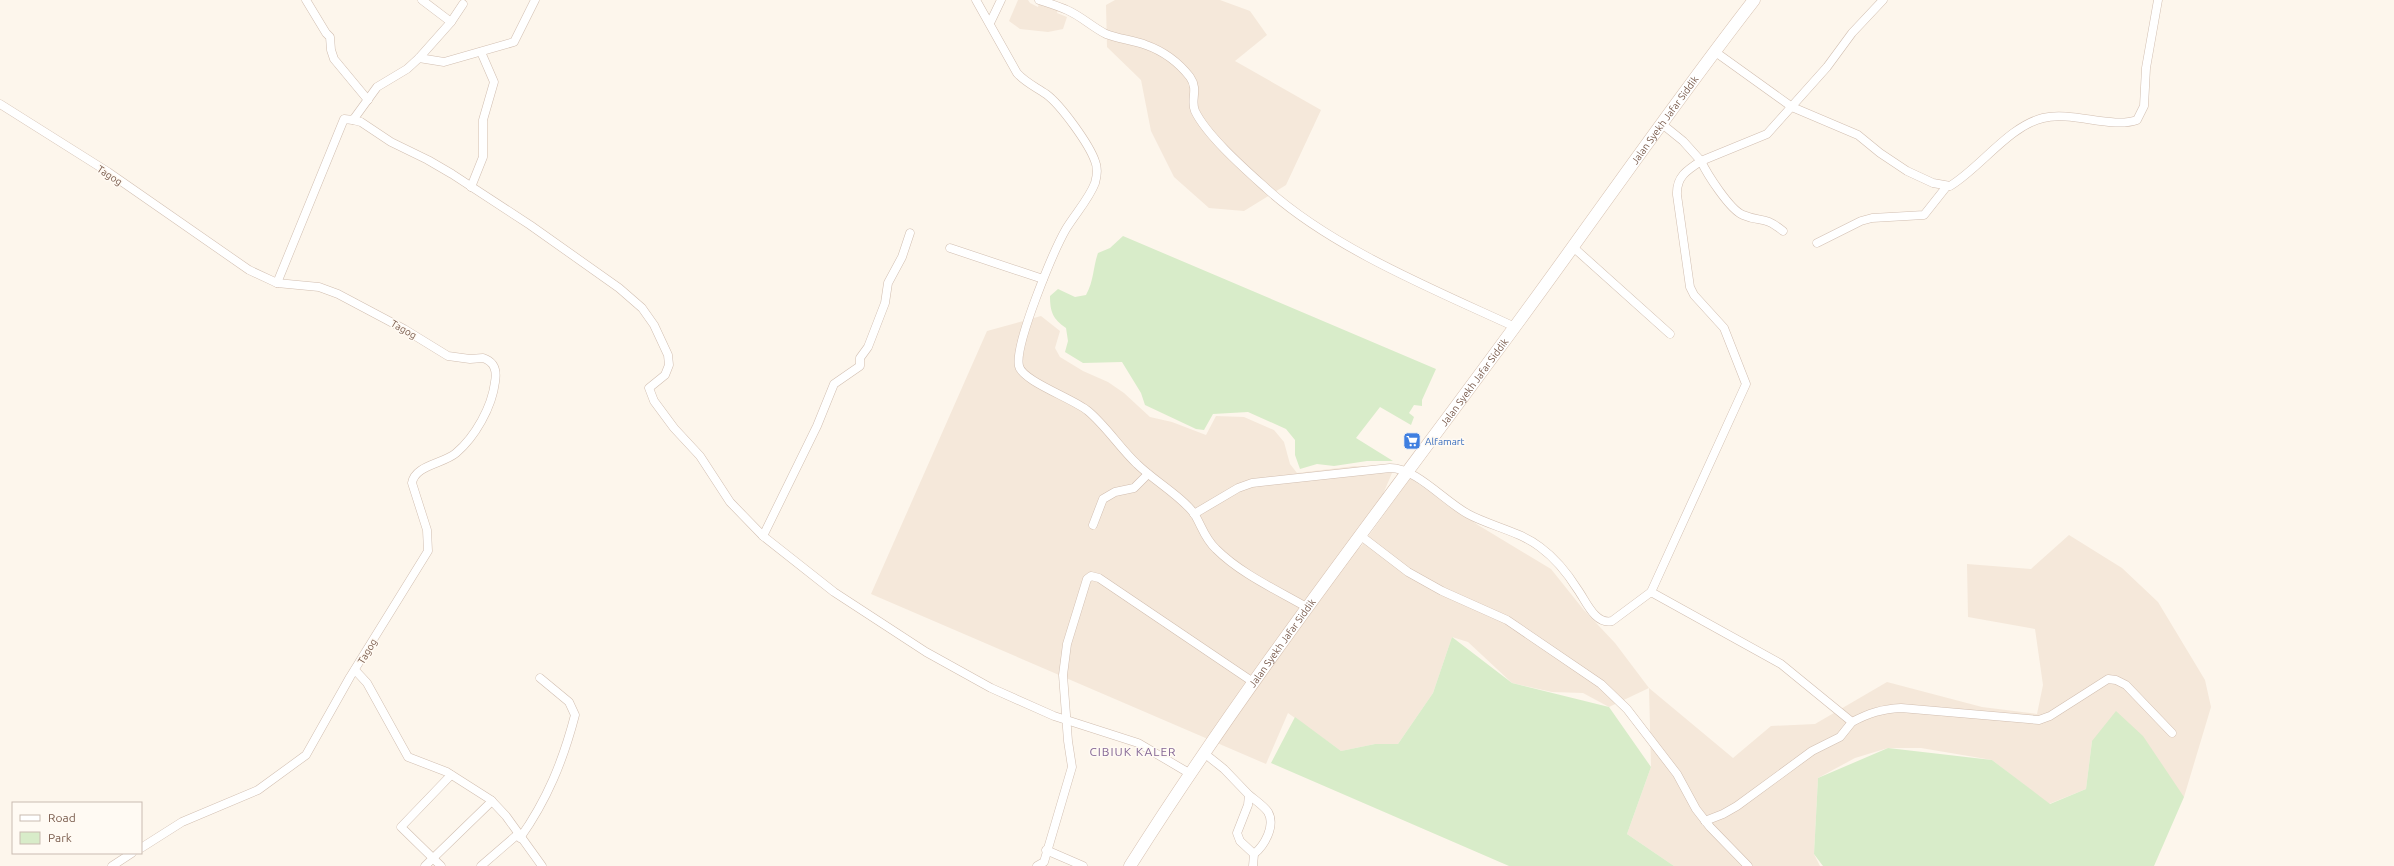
<svg xmlns="http://www.w3.org/2000/svg" width="2394" height="866" font-family="Ubuntu,sans-serif">
<style>
.residential{fill:#f5e8da}
.green{fill:#d8ecc9}
.lines{fill:none;stroke-linecap:round;stroke-linejoin:round}
.minor-casing{stroke:#d1beb0;stroke-width:9}
.secondary-casing{stroke:#d6c0b0;stroke-width:13}
.minor{stroke:#fff;stroke-width:8}
.secondary{stroke:#fff;stroke-width:12}
.labels{text-anchor:middle;stroke-width:3;stroke-linejoin:round;paint-order:stroke}
.street-label{font-size:10px;fill:#7a5c4d;stroke:#fffaf3}
.shop-label{font-size:10px;fill:#366cbe;stroke:#fffaf3;text-anchor:start}
.quarter-label{font-size:12px;letter-spacing:1px;fill:#846695;stroke:#fffaf3}
</style>
<rect width="100%" height="100%" fill="#fdf6ec"/>
<g class="residential">
<polygon points="1018,0 1028,0 1030,3 1038,7 1039,4 1058,10 1057,13 1067,17 1063,29 1048,32 1020,29 1009,21"/>
<polygon points="1115,0 1220,0 1250,11 1267,35 1235,61 1321,110 1286,185 1244,211 1209,208 1174,177 1151,131 1141,80 1107,47 1106,5"/>
<polygon points="1041,316 1060,331 1055,348 1060,357 1083,371 1108,382 1124,393 1150,417 1172,422 1206,435 1216,416 1244,417 1274,430 1284,442 1290,464 1297,473 1355,466 1377,467 1385,464 1395,466 1360,548 1410,478 1478,525 1551,569 1583,609 1615,643 1649,688 1733,758 1771,726 1815,724 1887,682 1982,707 2037,714 2043,685 2035,629 1968,617 1967,564 2031,569 2069,535 2122,568 2158,602 2205,680 2211,707 2184,797 2162,780 2092,741 2086,789 2049,804 1992,760 1921,748 1888,748 1855,758 1818,778 1814,854 1820,866 1674,866 1627,834 1651,767 1649,688 1609,707 1583,693 1552,692 1512,683 1468,642 1452,637 1433,693 1398,744 1375,744 1341,751 1288,713 1266,764 871,594 987,331"/>
</g>
<g class="green">
<path d="M1123,236L1436,369L1422,400V406L1414,405L1409,413L1414,417L1411,425L1380,407L1356,438L1393,461H1367L1334,466L1317,464L1300,469L1295,455V440L1286,429L1248,412L1213,414L1204,430L1196,429L1145,405L1141,393L1122,362L1083,363L1065,352L1068,341L1066,328C1053,319 1050,312 1050,296L1058,289L1075,297L1086,295C1094,281 1093,267 1098,253L1110,248Z"/>
<polygon points="1452,637 1512,683 1609,707 1651,767 1627,834 1674,866 1509,866 1271,763 1295,717 1341,751 1375,744 1398,744 1433,693"/>
<polygon points="2116,711 2143,736 2184,797 2154,866 1823,866 1814,854 1818,778 1888,748 1992,760 2050,804 2086,789 2092,741"/>
</g>
<g class="lines">
<defs>
<g id="minor">
<polyline points="306,0 326,33 330,37 331,50 334,59 368,100"/>
<polyline points="422,0 451,22"/>
<path d="M976,0L1017,73C1026,83 1036,87 1046,94C1061,105 1089,144 1095,161C1098,168 1097,176 1095,183C1089,199 1075,214 1066,229C1054,250 1014,345 1019,366C1022,381 1074,399 1088,411C1106,426 1120,448 1137,464C1153,480 1184,498 1195,515C1202,527 1205,539 1216,549C1241,574 1277,590 1308,608"/>
<path d="M1039,0C1048,3 1058,6 1067,10C1081,16 1092,27 1106,34C1119,39 1133,40 1146,45C1163,51 1179,63 1190,77C1199,90 1190,100 1195,111C1207,136 1246,170 1267,189C1332,248 1435,290 1515,327"/>
<polyline points="990,23 1001,0"/>
<path d="M1714,51L1792,107L1858,135L1880,153L1907,171L1933,183L1950,186C1980,168 2009,126 2043,118C2072,111 2112,129 2137,120L2144,106L2146,68L2158,0"/>
<polyline points="419,58 444,62 514,42 535,0"/>
<path d="M0,104L108,172L249,270L277,283L319,287L338,294L404,329L448,356L470,359L483,358C495,362 497,371 495,382C492,407 475,437 456,453C443,464 415,465 412,483L427,530L428,551L350,677L306,755L258,790L182,822L141,848"/>
<polyline points="353,120 361,122 391,142 428,160 452,174 530,225 619,288 642,308 654,325 668,355 669,365 665,375 649,388 654,401 674,428 700,456 730,502 763,536 834,592 926,652 991,688 1054,716 1138,743 1189,773"/>
<polyline points="1662,124 1683,141 1701,161 1767,134 1827,67 1852,33 1883,0"/>
<polyline points="471,187 483,157 483,120 494,82 481,52"/>
<polyline points="1817,243 1861,221 1872,218 1924,215 1947,186"/>
<polyline points="1573,247 1670,334"/>
<polyline points="950,248 1043,279"/>
<polyline points="277,283 344,119 353,120 377,87 407,69 419,58 451,22 463,4"/>
<path d="M1194,514L1238,488L1252,483L1390,468C1416,468 1444,501 1468,514C1490,526 1519,531 1540,547C1555,558 1568,574 1578,590C1586,601 1595,625 1612,621L1651,592L1781,664L1852,722L1840,737L1812,751L1737,806L1723,814L1705,821"/>
<polyline points="1093,525 1103,499 1115,492 1134,488 1148,474"/>
<polyline points="763,536 817,426 834,384 860,366 860,358 868,347 885,303 888,283 902,257 910,233"/>
<polyline points="1361,536 1408,572 1442,591 1507,620 1601,684 1627,709 1677,774 1696,809 1710,827 1748,866"/>
<path d="M1651,592L1746,384L1724,328L1694,295L1690,287L1677,195C1676,177 1687,170 1701,161C1707,174 1730,210 1743,215C1762,223 1763,215 1783,231"/>
<polyline points="355,670 367,683 408,757 447,772 491,800 506,816 542,866"/>
<path d="M1852,722C1869,713 1882,709 1901,708L2039,720L2050,716L2108,679L2116,680L2126,685L2172,733"/>
<polyline points="1204,753 1224,769 1249,795 1248,805 1237,833 1240,841 1254,854 1253,866"/>
<path d="M1249,795C1255,800 1264,806 1268,812C1276,826 1264,846 1254,854"/>
<path d="M520,838C547,800 563,761 575,715L569,702L540,678"/>
<polyline points="1046,850 1083,866"/>
<polyline points="112,866 132,853"/>
<polyline points="425,866 492,801"/>
<polyline points="441,866 401,827 451,775"/>
<polyline points="481,866 518,834"/>
<polyline points="1037,866 1044,862 1072,767 1068,741 1063,675 1067,644 1087,579 1091,576 1099,578 1253,682"/>
</g>
<g id="secondary">
<path id="s1" d="M1130,866C1241,690 1368,526 1491,359C1580,240 1663,117 1754,0"/>
</g>
</defs>
<use href="#minor" class="minor-casing"/>
<use href="#secondary" class="secondary-casing"/>
<use href="#minor" class="minor"/>
<use href="#secondary" class="secondary"/>
</g>
<defs>
<symbol id="supermarket-square" viewBox="-11 -11 22 22"><rect x="-9" y="-9" width="18" height="18" rx="4" fill="#3f7fe0" stroke="#fffaf3"/><path d="M-6-5.5h2.5l.6 2H6L4.5 2H-2.5L-4.4-4H-6ZM-1.5 3.2a1.3 1.3 0 1 0 .1 0ZM3 3.2a1.3 1.3 0 1 0 .1 0Z" fill="#fff"/></symbol>
</defs>
<g fill-rule="evenodd">
<use href="#supermarket-square" x="1402" y="431" width="20" height="20"/>
</g>
<g class="labels">
<g class="street-label">
<text dy="4" stroke="none"><textPath href="#s1" startOffset="918">Jalan Syekh Jafar Siddik</textPath></text>
<text transform="translate(110 175) rotate(33)" y="4">Tagog</text>
<text transform="translate(404 329) rotate(30)" y="4">Tagog</text>
<text dy="4" stroke="none"><textPath href="#s1" startOffset="594">Jalan Syekh Jafar Siddik</textPath></text>
<text dy="4" stroke="none"><textPath href="#s1" startOffset="270">Jalan Syekh Jafar Siddik</textPath></text>
<text transform="translate(367 651) rotate(-59)" y="4">Tagog</text>
</g>
<g class="shop-label">
<text x="1425" y="445">Alfamart</text>
</g>
<g class="quarter-label">
<text x="1133" y="756">CIBIUK KALER</text>
</g>
</g>
<rect x="12" y="802" width="130" height="52" fill="#fffaf3" stroke="#cabbb1"/>
<rect x="20" y="815" width="20" height="6" fill="#ffffff" stroke="#cabbb1"/>
<text x="48" y="822" font-size="12" fill="#7a5c4d">Road</text>
<rect x="20" y="832" width="20" height="12" fill="#d8ecc9" stroke="#cabbb1"/>
<text x="48" y="842" font-size="12" fill="#7a5c4d">Park</text>
</svg>
